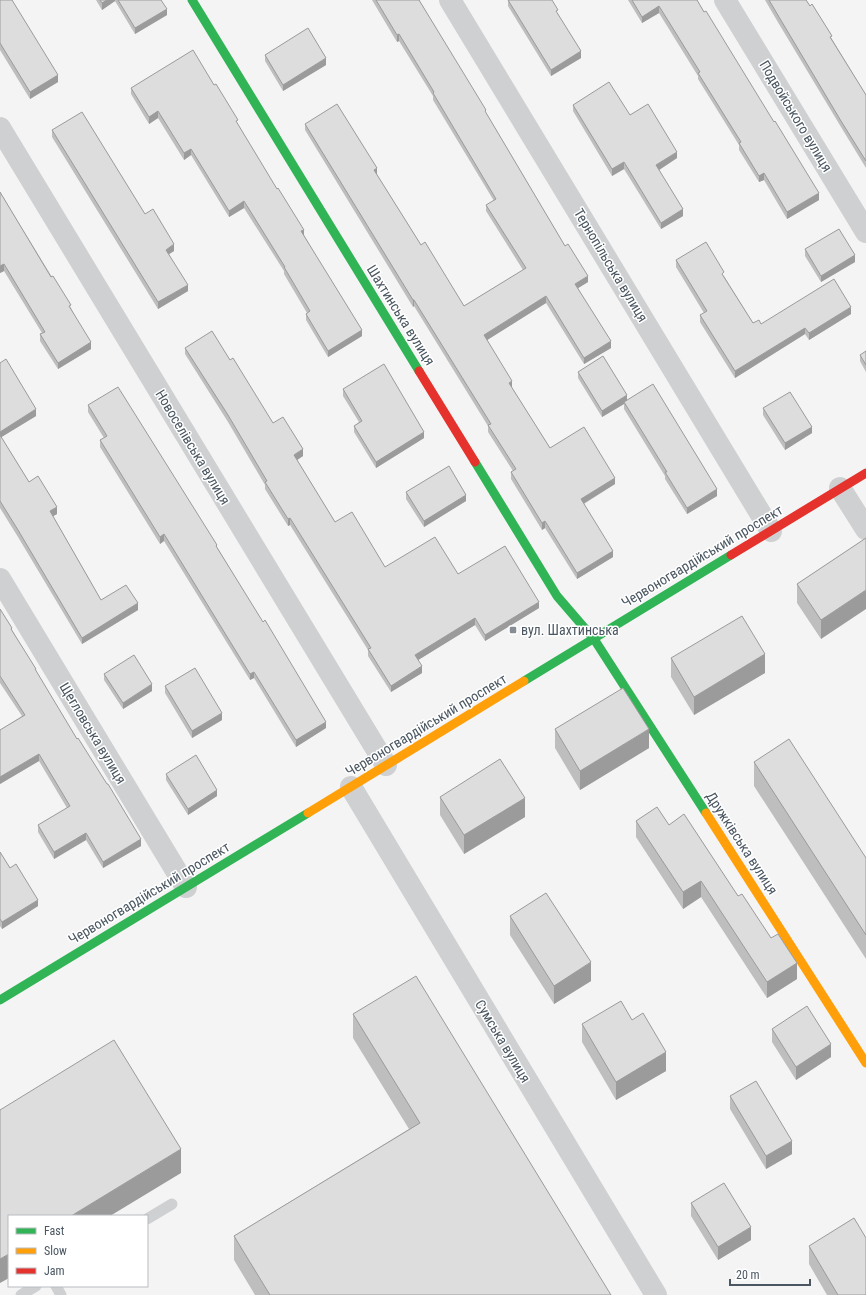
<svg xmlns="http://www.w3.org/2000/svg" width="866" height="1295" font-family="'Roboto Condensed',sans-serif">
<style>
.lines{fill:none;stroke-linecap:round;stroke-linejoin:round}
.lane{stroke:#ced0d2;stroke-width:11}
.street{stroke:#ced0d2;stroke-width:22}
.fast{stroke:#30b455;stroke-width:9}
.slow{stroke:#ff9f0a;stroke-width:9}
.jam{stroke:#e5322d;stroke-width:9}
.wall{fill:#bebebf}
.shaded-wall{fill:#9b9b9b}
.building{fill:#ddddde;stroke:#9b9b9b}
.poi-dot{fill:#868d94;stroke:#fff;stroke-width:1.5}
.labels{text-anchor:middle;stroke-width:3;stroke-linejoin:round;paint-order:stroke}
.street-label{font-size:14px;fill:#4a5661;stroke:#fff}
.poi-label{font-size:14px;fill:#4a5661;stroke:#fff;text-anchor:start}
</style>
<rect width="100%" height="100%" fill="#f4f4f4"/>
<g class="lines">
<g class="lane">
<polyline points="147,1219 172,1204"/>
<polyline points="56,1286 61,1295"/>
<polyline points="21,1295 36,1286"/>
</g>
<g class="street">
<polyline points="450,0 771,531"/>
<polyline points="725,0 866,232"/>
<polyline points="0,128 386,765"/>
<polyline points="840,488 866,529"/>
<polyline points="0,579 186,887"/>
<polyline points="351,787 656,1295"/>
</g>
<g class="fast">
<polyline points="192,0 419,371"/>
<polyline points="475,462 557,596 594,639 706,813"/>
<polyline points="524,681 731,555"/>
<polyline points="0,1000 308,813"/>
</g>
<g class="slow">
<polyline points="308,813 524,681"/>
<polyline points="706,813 866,1063"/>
</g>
<g class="jam">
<polyline points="419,371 475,462"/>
<polyline points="731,555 866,473"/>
</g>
</g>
<g class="wall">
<polygon points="0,0 58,82 30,99 0,50"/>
<polygon points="96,0 161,0 167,15 135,34 115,1 102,10"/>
<polygon points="372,0 419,0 565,246 588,282 578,288 611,348 584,364 546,303 487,340 512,388 550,448 615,484 584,504 613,557 577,579 545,528 542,530 511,479 511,472 513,471 488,432 488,426 414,306 413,307 305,130 305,124 377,175 421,245 464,306 523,270 486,211 486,205 494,201 433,100 433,96 399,41 397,42"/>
<polygon points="508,0 558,14 581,58 551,76 508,6"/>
<polygon points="628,0 697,0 819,200 787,219 764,180 759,182 739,150 739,145 698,79 698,76 659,13 642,23"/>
<polygon points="765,0 806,0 832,39 866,95 866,168 841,127 779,24"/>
<polygon points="265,55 326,65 283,91 265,61"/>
<polygon points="131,88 238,125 304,235 362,336 328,357 306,320 306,314 307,313 284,274 284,271 244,208 229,217 191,155 184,160 158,118 149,124 131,94"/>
<polygon points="573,105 630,115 677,158 659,170 683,216 661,229 624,169 612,176 573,111"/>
<polygon points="52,130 145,214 174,251 169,254 188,291 158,309 52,137"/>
<polygon points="0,192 71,308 91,349 58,369 40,341 40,334 42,333 4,271 0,273"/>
<polygon points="805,249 855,262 821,282 805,256"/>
<polygon points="676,260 724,276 753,323 761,324 851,314 809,340 805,334 735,378 700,322 700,315 704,313 676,267"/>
<polygon points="185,348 230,360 273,423 303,456 297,460 335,522 385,567 458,574 539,608 485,641 475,625 418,660 422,673 391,692 368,656 368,650 290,525 288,526 265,489 265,485 228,422 185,354"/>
<polygon points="866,351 866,372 860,361 860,355"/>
<polygon points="0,363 36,416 1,437 29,482 57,514 53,516 101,600 138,610 82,644 18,537 0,508"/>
<polygon points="578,372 627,400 717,496 687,514 665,479 665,476 624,409 624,404 602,417 578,378"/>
<polygon points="343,389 424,438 376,468 354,432 354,426 359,422 343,396"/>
<polygon points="88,405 217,547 326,728 296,747 254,678 250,680 164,541 160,544 100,447 100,440 104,438 88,412"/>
<polygon points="763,408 812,433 785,450 763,415"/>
<polygon points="406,492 466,501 424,527 406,499"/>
<polygon points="866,538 821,639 797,603 797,584"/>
<polygon points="0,609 36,672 141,846 103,868 86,840 54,859 38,832 38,825 67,808 39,761 0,784 0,730 22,716 0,683"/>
<polygon points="671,658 765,673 694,715 671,677"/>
<polygon points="104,674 152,691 123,709 104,680"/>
<polygon points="165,686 222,720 192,738 165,693"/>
<polygon points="555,729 649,748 580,790 555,748"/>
<polygon points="754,762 866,858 866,959 754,786"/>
<polygon points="166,774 217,796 188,815 166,780"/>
<polygon points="440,797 525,817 464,854 440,815"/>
<polygon points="636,821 669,825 738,896 797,979 767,998 701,897 683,909 636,837"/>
<polygon points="0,852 10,868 38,906 2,929 0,926"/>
<polygon points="510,916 591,981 554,1004 510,935"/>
<polygon points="353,1014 611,1295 255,1295 234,1260 234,1236 409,1129 353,1038"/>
<polygon points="632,1020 666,1071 616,1100 582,1042 582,1024"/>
<polygon points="772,1029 831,1057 796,1080 772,1042"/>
<polygon points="730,1096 792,1154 766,1169 730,1109"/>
<polygon points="691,1203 751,1240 718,1260 691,1216"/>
<polygon points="809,1246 866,1295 827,1295 809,1264"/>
</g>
<g class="shaded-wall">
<polygon points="107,0 115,0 115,1 102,10 102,3"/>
<polygon points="659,6 659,13 642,23 642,17"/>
<polygon points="167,9 167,15 135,34 135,28"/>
<polygon points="399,34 399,41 397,42 397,35"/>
<polygon points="581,51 581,58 551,76 551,70"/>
<polygon points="326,58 326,65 283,91 283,85"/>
<polygon points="58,75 58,82 30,99 30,92"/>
<polygon points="158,111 158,118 149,124 149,117"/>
<polygon points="191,149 191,155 184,160 184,153"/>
<polygon points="677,152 677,158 656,172 656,165"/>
<polygon points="624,162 624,169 612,176 612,169"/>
<polygon points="377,168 377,175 374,177 374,170"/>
<polygon points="764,173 764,180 759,182 759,176"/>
<polygon points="819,193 819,200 787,219 787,212"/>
<polygon points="244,201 244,208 229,217 229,211"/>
<polygon points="683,209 683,216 661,229 661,223"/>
<polygon points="304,230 304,236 301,231"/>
<polygon points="174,244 174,251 166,256 166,250"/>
<polygon points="855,255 855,262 821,282 821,276"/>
<polygon points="4,264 4,271 0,273 0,266"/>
<polygon points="588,276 588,282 575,290 575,284"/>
<polygon points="188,285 188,291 158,309 158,302"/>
<polygon points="546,296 546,303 484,342 484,335"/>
<polygon points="413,300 414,300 414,306 413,307"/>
<polygon points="851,307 851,314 809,340 809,333"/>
<polygon points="805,328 805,334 735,378 735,371"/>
<polygon points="362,330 362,336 328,357 328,351"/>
<polygon points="611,341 611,348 584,364 584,358"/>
<polygon points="91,342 91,349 58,369 58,363"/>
<polygon points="512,381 512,388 509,383"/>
<polygon points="627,395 627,402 624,402 624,404 602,417 602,411"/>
<polygon points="36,409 36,416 0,438 0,432"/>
<polygon points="812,427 812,433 785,450 785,443"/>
<polygon points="424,432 424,438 376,468 376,462"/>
<polygon points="303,449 303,456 294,462 294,455"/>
<polygon points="615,478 615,484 581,505 581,499"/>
<polygon points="717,489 717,496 687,514 687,508"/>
<polygon points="466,495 466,501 424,527 424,521"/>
<polygon points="57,507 57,514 50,518 50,511"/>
<polygon points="290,518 290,525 288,526 288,519"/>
<polygon points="545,521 545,528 542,530 542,523"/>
<polygon points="164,534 164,541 160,544 160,537"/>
<polygon points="613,551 613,557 577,579 577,573"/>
<polygon points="866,590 866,609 821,639 821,620"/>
<polygon points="539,602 539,608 485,641 485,635"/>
<polygon points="138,603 138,610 82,644 82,638"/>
<polygon points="475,618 475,625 415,662 415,655"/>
<polygon points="765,654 765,673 694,715 694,697"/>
<polygon points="422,666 422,673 391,692 391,686"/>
<polygon points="254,672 254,678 250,680 250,674"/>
<polygon points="152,684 152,691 123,709 123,703"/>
<polygon points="222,713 222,720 192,738 192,731"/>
<polygon points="326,722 326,728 296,747 296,740"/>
<polygon points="649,729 649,748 580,790 580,771"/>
<polygon points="39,754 39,761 0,784 0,777"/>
<polygon points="217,790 217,796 188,815 188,809"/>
<polygon points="525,798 525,817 464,854 464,835"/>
<polygon points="86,833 86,840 54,859 54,852"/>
<polygon points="141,839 141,846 103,868 103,862"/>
<polygon points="701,881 701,897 683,909 683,892"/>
<polygon points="38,900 38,906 2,929 2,922"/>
<polygon points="591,962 591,981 554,1004 554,986"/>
<polygon points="797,963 797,979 767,998 767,982"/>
<polygon points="831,1044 831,1057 796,1080 796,1067"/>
<polygon points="666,1052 666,1071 616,1100 616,1082"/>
<polygon points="792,1141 792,1154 766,1169 766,1156"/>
<polygon points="181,1149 181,1173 110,1216 71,1216"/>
<polygon points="751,1227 751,1240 718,1260 718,1247"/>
<polygon points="9,1254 9,1278 0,1283 0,1259"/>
</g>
<g class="building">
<polygon points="0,0 12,0 58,75 30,92 0,43"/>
<polygon points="100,0 107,0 102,3"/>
<polygon points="118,0 161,0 167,9 135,28"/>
<polygon points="376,0 419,0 486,110 485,111 565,246 568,244 588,276 575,284 611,341 584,358 546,296 484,335 512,381 509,383 550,448 584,427 615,478 581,499 613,551 577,573 545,521 542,523 511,472 516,469 488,425 491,424 414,300 413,300 305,124 337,104 377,168 374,170 421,245 425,242 464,306 526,268 486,205 496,199 433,93 434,92 399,34 397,35"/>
<polygon points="508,0 552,0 558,10 556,11 581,51 551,70"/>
<polygon points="632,0 697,0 704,12 706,11 774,122 775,121 819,193 787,212 764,173 759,176 739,143 741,142 698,73 700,72 659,6 642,17"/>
<polygon points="769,0 806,0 810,6 812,4 832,36 830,37 866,95 866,161 841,121 779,17"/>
<polygon points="308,28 326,58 283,85 265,55"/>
<polygon points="193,50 214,85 216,84 238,120 236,121 277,189 278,188 304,230 301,231 362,330 328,351 306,314 310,311 284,267 285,267 244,201 229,211 191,149 184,153 158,111 149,117 131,88"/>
<polygon points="609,82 630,115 648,104 677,152 656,165 683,209 661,223 624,162 612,169 573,105"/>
<polygon points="82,112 145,214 153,209 174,244 166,250 188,285 158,302 52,130"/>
<polygon points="0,192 51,277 53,276 71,305 69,306 91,342 58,363 40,334 45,332 4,264 0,266"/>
<polygon points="839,229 855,255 821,276 805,249"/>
<polygon points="706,242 724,272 722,274 753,323 759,320 761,324 834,279 851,307 809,333 805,328 735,371 700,315 707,311 676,260"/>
<polygon points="212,331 230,360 233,358 273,423 283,417 303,449 294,455 335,522 352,512 385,567 435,537 458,574 505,546 539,602 485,635 475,618 415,655 422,666 391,686 368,649 371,648 290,518 288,519 265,482 267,481 228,415 185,348"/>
<polygon points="866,351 866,365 860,355"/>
<polygon points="603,356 627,395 602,411 578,372"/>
<polygon points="6,359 36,409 0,432 0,363"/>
<polygon points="384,364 424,432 376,462 354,426 362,421 343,389"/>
<polygon points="653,384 717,489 687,508 665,472 667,472 624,402"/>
<polygon points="118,387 217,545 216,546 263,622 265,620 326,722 296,740 254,672 250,674 164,534 160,537 100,440 107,436 88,405"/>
<polygon points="790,392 812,427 785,443 763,408"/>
<polygon points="0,435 29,482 38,476 57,507 50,511 101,600 126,585 138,603 82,638 18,530 0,501"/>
<polygon points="449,466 466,495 424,521 406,492"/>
<polygon points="866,538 866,590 821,620 797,584"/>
<polygon points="0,609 12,628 11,629 36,669 35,669 77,739 78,738 107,784 108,784 141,839 103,862 86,833 54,852 38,825 70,806 39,754 0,777 0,730 25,715 0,676"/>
<polygon points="742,616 765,654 694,697 671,658"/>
<polygon points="134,655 152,684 123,703 104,674"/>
<polygon points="195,668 222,713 192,731 165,686"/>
<polygon points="623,688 649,729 580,771 555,729"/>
<polygon points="789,739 866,858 866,935 754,762"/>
<polygon points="196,755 217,790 188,809 166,774"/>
<polygon points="500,759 525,798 464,835 440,797"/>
<polygon points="657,807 669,825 684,814 738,896 742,894 771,938 778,934 797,963 767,982 701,881 683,892 636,821"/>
<polygon points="0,852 10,868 16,864 38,900 2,922 0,919"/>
<polygon points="546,893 591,962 554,986 510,916"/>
<polygon points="416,976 611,1295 270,1295 234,1236 420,1123 353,1014"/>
<polygon points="621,1001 632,1020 643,1013 666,1052 616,1082 582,1024"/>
<polygon points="807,1006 831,1044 796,1067 772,1029"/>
<polygon points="114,1040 181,1149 71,1216 9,1216 9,1254 0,1259 0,1110"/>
<polygon points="756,1081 792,1141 766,1156 730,1096"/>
<polygon points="724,1183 751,1227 718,1247 691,1203"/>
<polygon points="854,1218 866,1238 866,1295 838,1295 809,1246"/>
</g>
<rect class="poi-dot" x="509" y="626" width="8" height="8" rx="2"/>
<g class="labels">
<g class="street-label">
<text transform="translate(796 116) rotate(59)" y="5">Подвойського вулиця</text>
<text transform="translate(611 265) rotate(59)" y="5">Тернопільська вулиця</text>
<text transform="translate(401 315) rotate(58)" y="5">Шахтинська вулиця</text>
<text transform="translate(193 447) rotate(59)" y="5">Новоселівська вулиця</text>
<text transform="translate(702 556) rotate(-31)" y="5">Червоногвардійський проспект</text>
<text transform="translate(426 725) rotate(-31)" y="5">Червоногвардійський проспект</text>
<text transform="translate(93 733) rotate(59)" y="5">Щегловська вулиця</text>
<text transform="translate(742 843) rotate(57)" y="5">Дружківська вулиця</text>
<text transform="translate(149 893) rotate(-31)" y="5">Червоногвардійський проспект</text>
<text transform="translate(503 1041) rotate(59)" y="5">Сумська вулиця</text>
</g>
<g class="poi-label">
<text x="521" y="635">вул. Шахтинська</text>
</g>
</g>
<rect x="8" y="1215" width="140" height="72" fill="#ffffff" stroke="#b7bbc0"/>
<rect x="16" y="1228" width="20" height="6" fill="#30b455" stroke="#b7bbc0"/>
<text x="44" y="1235" font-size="12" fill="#4a5661">Fast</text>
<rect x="16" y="1248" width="20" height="6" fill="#ff9f0a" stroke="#b7bbc0"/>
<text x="44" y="1255" font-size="12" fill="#4a5661">Slow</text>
<rect x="16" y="1268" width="20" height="6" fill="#e5322d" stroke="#b7bbc0"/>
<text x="44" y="1275" font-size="12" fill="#4a5661">Jam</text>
<path d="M730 1279v6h80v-6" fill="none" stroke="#4a5661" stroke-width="2"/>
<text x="736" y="1279" font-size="12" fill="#4a5661" stroke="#ffffff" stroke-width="3" paint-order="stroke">20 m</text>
</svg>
